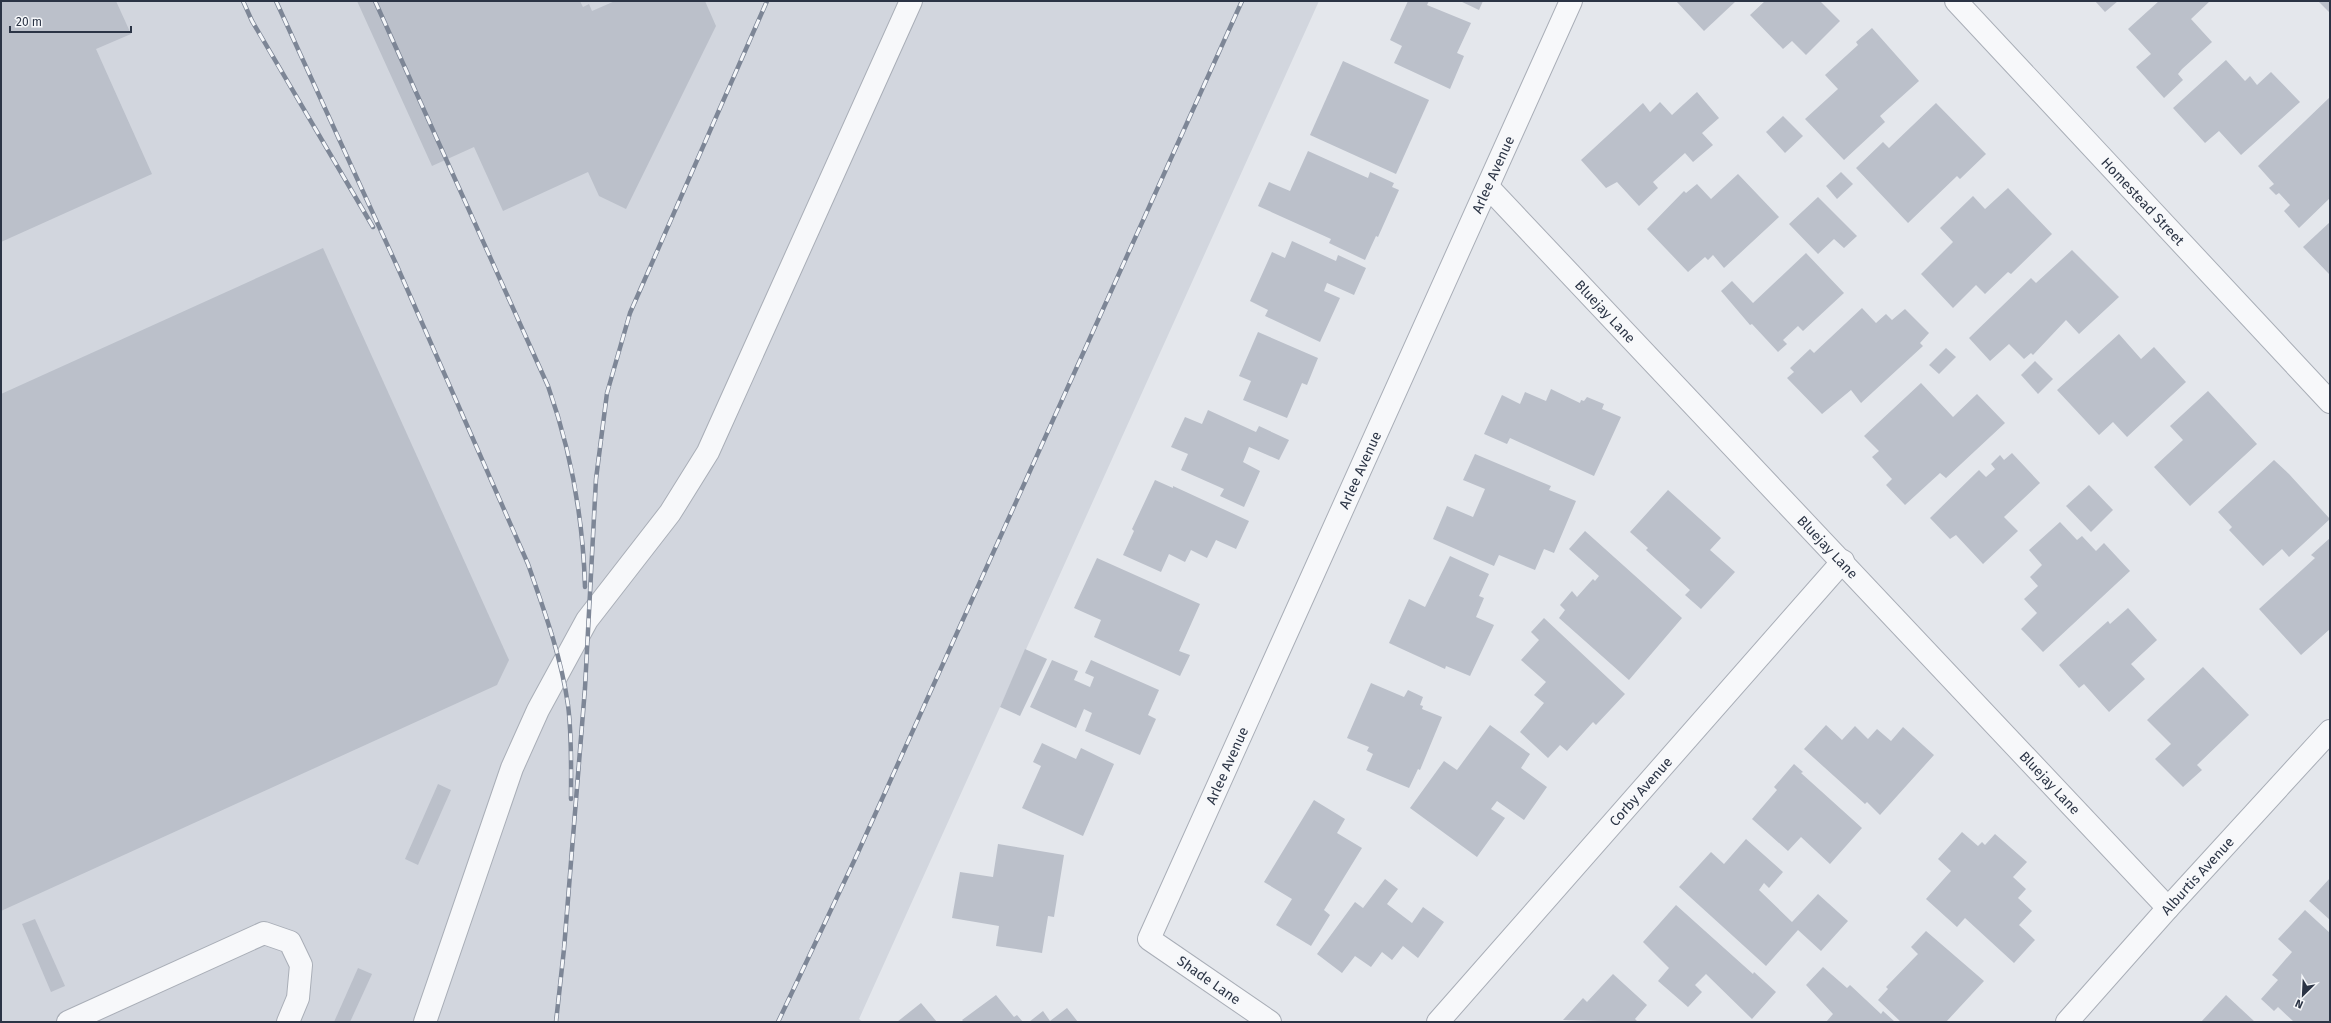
<svg xmlns="http://www.w3.org/2000/svg" width="2331" height="1023" font-family="'Fira Sans',sans-serif">
<style>
.built{fill:#d2d6de}
.building{fill:#bbc0ca}
.lines{fill:none;stroke-linecap:round;stroke-linejoin:round}
.service-casing{stroke:#a9aeb7;stroke-width:24}
.minor-casing{stroke:#a9aeb7;stroke-width:24}
.service{stroke:#f7f8fa;stroke-width:22}
.minor{stroke:#f7f8fa;stroke-width:22}
.rail-casing{stroke:#7d8696;stroke-width:4.5}
.rail{stroke:#f4f6f9;stroke-width:3;stroke-dasharray:9;stroke-linecap:butt}
.labels{text-anchor:middle;stroke-width:3.5;stroke-linejoin:round;paint-order:stroke}
.street-label{font-size:14px;fill:#2b3445;stroke:#f4f6f9}
</style>
<rect width="100%" height="100%" fill="#e4e7ec"/>
<polygon class="built" points="1,1 1319,1 859,1019 863,1022 1,1022"/>
<g class="building">
<polygon points="1,1 116,1 131,34 96,49 152,174 1,242"/>
<polygon points="357,1 580,1 583,7 589,4 592,11 615,1 705,1 716,26 626,209 599,196 588,172 503,211 474,147 432,166"/>
<polygon points="1408,1 1429,1 1427,5 1471,23 1457,53 1464,56 1450,89 1394,63 1402,46 1390,40"/>
<polygon points="1460,1 1483,1 1479,10"/>
<polygon points="1676,1 1736,1 1704,31"/>
<polygon points="1765,1 1820,1 1840,21 1806,55 1792,41 1783,49 1750,15"/>
<polygon points="2095,1 2118,1 2105,12"/>
<polygon points="2159,1 2210,1 2191,19 2212,42 2182,69 2178,74 2183,80 2164,98 2136,67 2151,54 2128,29"/>
<polygon points="2318,1 2330,1 2330,13"/>
<polygon points="1872,28 1919,81 1880,116 1885,122 1844,160 1805,119 1838,89 1825,75 1858,45 1856,42"/>
<polygon points="2226,60 2245,81 2250,76 2257,85 2271,72 2300,102 2241,155 2219,131 2205,143 2173,108"/>
<polygon points="1343,61 1429,100 1396,174 1310,135"/>
<polygon points="1697,92 1719,118 1702,133 1713,145 1693,162 1685,153 1653,182 1658,188 1639,206 1617,182 1606,188 1581,160 1643,103 1650,112 1660,102 1672,115"/>
<polygon points="2330,97 2330,198 2299,228 2284,211 2290,205 2279,193 2276,195 2269,188 2274,184 2258,166"/>
<polygon points="1936,103 1986,154 1960,179 1957,176 1908,223 1856,168 1883,142 1889,148"/>
<polygon points="1783,116 1803,136 1785,153 1766,132"/>
<polygon points="1308,151 1368,178 1370,172 1394,183 1392,187 1399,190 1378,237 1376,236 1365,260 1329,243 1331,239 1258,206 1269,182 1290,191"/>
<polygon points="1841,172 1853,184 1837,199 1826,186"/>
<polygon points="1738,174 1779,217 1724,268 1713,255 1708,260 1705,257 1688,272 1647,229 1684,191 1686,193 1697,184 1711,199"/>
<polygon points="2008,188 2052,234 2011,274 2008,272 1985,294 1976,285 1953,308 1921,274 1953,242 1940,228 1973,196 1985,209"/>
<polygon points="1818,197 1857,236 1844,248 1834,239 1818,254 1789,224"/>
<polygon points="2330,222 2330,275 2303,247"/>
<polygon points="1292,241 1336,261 1338,255 1366,268 1354,295 1327,283 1324,291 1340,298 1320,342 1265,316 1268,310 1250,301 1272,252 1285,258"/>
<polygon points="323,248 509,660 497,685 1,911 1,394"/>
<polygon points="2072,250 2119,297 2079,334 2066,320 2033,355 2031,353 2024,359 2009,344 1990,361 1969,338 2031,278 2036,283"/>
<polygon points="1806,253 1844,293 1803,331 1798,326 1783,340 1787,344 1778,352 1752,324 1750,325 1721,291 1732,281 1753,303"/>
<polygon points="1862,308 1876,323 1886,314 1892,320 1905,309 1929,333 1920,343 1923,346 1861,403 1851,390 1822,414 1787,378 1794,372 1790,368 1810,349 1814,353"/>
<polygon points="1258,332 1318,358 1307,385 1302,383 1287,418 1243,400 1251,381 1239,376"/>
<polygon points="2119,334 2141,359 2154,347 2186,382 2127,437 2113,422 2099,435 2057,390"/>
<polygon points="1946,348 1956,357 1939,374 1929,365"/>
<polygon points="2035,361 2053,379 2038,394 2021,375"/>
<polygon points="1921,383 1953,417 1977,394 2005,423 1946,478 1940,473 1905,505 1886,485 1892,479 1872,457 1879,451 1864,436"/>
<polygon points="1551,389 1580,403 1581,400 1584,401 1587,397 1604,404 1602,409 1621,417 1594,476 1510,438 1507,444 1484,434 1502,395 1520,404 1525,392 1546,401"/>
<polygon points="2208,391 2257,444 2190,506 2154,467 2183,440 2170,426"/>
<polygon points="1208,410 1256,432 1259,426 1289,440 1279,460 1249,447 1243,462 1260,471 1244,507 1220,496 1224,489 1181,470 1188,454 1171,447 1185,417 1202,424"/>
<polygon points="2012,453 2040,483 2004,517 2018,531 1983,564 1956,535 1950,539 1930,518 1979,470 1986,477 1995,469 1991,464 2000,455 2004,460"/>
<polygon points="1475,454 1551,486 1549,490 1576,501 1554,553 1544,549 1535,570 1499,555 1494,566 1433,539 1447,506 1473,517 1485,489 1463,480"/>
<polygon points="2274,460 2289,474 2330,519 2289,557 2282,549 2263,566 2229,530 2232,527 2218,512"/>
<polygon points="1155,480 1173,488 1173,486 1249,521 1236,549 1216,540 1207,558 1191,550 1185,562 1169,554 1161,572 1123,555 1134,531 1132,529"/>
<polygon points="2089,485 2113,510 2091,532 2066,506"/>
<polygon points="1668,490 1721,538 1710,550 1735,572 1701,609 1685,595 1690,590 1646,550 1648,548 1630,532"/>
<polygon points="2060,522 2077,540 2082,536 2096,551 2104,543 2130,571 2043,652 2021,629 2037,613 2024,599 2038,586 2030,577 2042,565 2029,550"/>
<polygon points="1585,531 1682,618 1629,680 1559,618 1565,610 1560,605 1572,591 1577,597 1593,579 1595,581 1599,576 1569,549"/>
<polygon points="2330,538 2330,629 2301,655 2259,609 2315,558 2311,555"/>
<polygon points="1450,556 1489,574 1479,596 1484,598 1476,617 1494,625 1470,676 1446,666 1445,669 1389,643 1409,599 1425,607"/>
<polygon points="1097,558 1200,604 1179,651 1190,655 1180,676 1094,637 1101,620 1074,608"/>
<polygon points="2128,608 2157,640 2131,664 2145,679 2109,712 2084,684 2079,688 2059,665 2108,621 2110,624"/>
<polygon points="1544,618 1625,694 1596,725 1593,722 1567,751 1560,745 1548,758 1520,732 1544,703 1534,695 1546,682 1521,660 1539,640 1531,632"/>
<polygon points="1025,649 1047,659 1020,716 1000,707"/>
<polygon points="1052,660 1078,671 1074,680 1090,687 1094,677 1085,673 1091,660 1159,690 1148,715 1156,719 1140,755 1085,731 1092,713 1084,709 1076,728 1030,707"/>
<polygon points="2203,667 2249,715 2197,765 2202,770 2183,787 2155,759 2171,744 2147,720"/>
<polygon points="1371,683 1404,697 1408,690 1423,697 1420,705 1423,706 1422,709 1442,717 1420,770 1418,769 1409,788 1366,770 1373,754 1367,751 1369,747 1347,738"/>
<polygon points="1490,725 1530,754 1521,768 1547,787 1524,820 1497,801 1491,809 1505,818 1477,857 1410,808 1444,761 1457,770"/>
<polygon points="1826,725 1842,740 1855,726 1868,739 1877,729 1891,741 1903,727 1934,755 1880,815 1867,802 1865,804 1804,749"/>
<polygon points="1042,743 1076,759 1081,748 1114,764 1083,836 1022,808 1041,766 1033,762"/>
<polygon points="1794,764 1803,772 1801,773 1862,828 1830,864 1801,837 1788,851 1752,819 1777,790 1774,787"/>
<polygon points="438,784 451,790 418,865 405,859"/>
<polygon points="1314,800 1345,819 1337,833 1362,848 1324,910 1330,915 1311,946 1276,925 1292,899 1264,882"/>
<polygon points="1962,832 1978,846 1982,842 1985,845 1995,834 2027,862 2013,877 2026,889 2018,898 2032,911 2019,925 2035,940 2014,963 1965,918 1957,927 1926,899 1951,871 1938,859"/>
<polygon points="1746,839 1783,872 1769,888 1764,883 1759,890 1792,922 1818,894 1848,921 1821,951 1798,930 1766,966 1679,887 1711,852 1724,864"/>
<polygon points="998,844 1064,855 1054,917 1048,916 1042,953 996,946 999,926 952,918 960,872 993,877"/>
<polygon points="2330,878 2330,920 2309,901"/>
<polygon points="1385,879 1398,889 1387,904 1412,923 1423,907 1444,922 1418,958 1403,946 1392,960 1382,952 1371,967 1355,956 1342,973 1317,954 1355,902 1363,908"/>
<polygon points="1676,905 1753,974 1754,972 1776,992 1752,1019 1706,974 1695,985 1702,992 1688,1007 1658,981 1669,968 1643,942"/>
<polygon points="2305,910 2330,933 2330,1022 2294,1022 2278,1007 2274,1011 2261,999 2278,980 2272,975 2292,952 2278,939"/>
<polygon points="35,919 65,986 51,992 22,924"/>
<polygon points="1926,931 1984,981 1946,1022 1901,1022 1878,1000 1888,989 1886,987 1918,954 1911,947"/>
<polygon points="1823,967 1847,988 1850,985 1881,1014 1883,1011 1895,1022 1826,1022 1833,1014 1806,985"/>
<polygon points="358,968 372,974 350,1022 334,1022"/>
<polygon points="1613,974 1647,1005 1635,1019 1638,1022 1563,1020 1583,998 1587,1002"/>
<polygon points="996,995 1014,1017 1017,1015 1023,1022 964,1022 962,1020"/>
<polygon points="2226,995 2255,1022 2201,1022"/>
<polygon points="921,1003 937,1022 897,1022"/>
<polygon points="1067,1008 1078,1022 1029,1022 1043,1011 1050,1021"/>
</g>
<g class="lines">
<defs>
<g id="service">
<polyline points="68,1022 264,933 290,942 301,965 298,998 288,1022"/>
<polyline points="425,1022 512,768 538,710 587,620 670,513 708,452 911,1"/>
</g>
<g id="minor">
<path id="s1" d="M1956,1L2330,402"/>
<path id="s2" d="M1488,187L2168,908"/>
<path id="s3" d="M1270,1022L1149,939L1571,1"/>
<path id="s4" d="M1438,1022L1843,561"/>
<path id="s5" d="M2067,1022L2168,908L2330,731"/>
</g>
</defs>
<use href="#service" class="service-casing"/>
<use href="#minor" class="minor-casing"/>
<use href="#service" class="service"/>
<use href="#minor" class="minor"/>
<defs>
<g id="rail">
<polyline points="243,1 252,21 373,227"/>
<path d="M276,1L397,266L528,564C544,610 561,656 568,705C572,736 571,768 571,799"/>
<path d="M375,1L548,386C571,451 583,517 585,587"/>
<polyline points="556,1022 564,949 585,688 596,479 607,393 630,313 767,1"/>
<polyline points="778,1022 855,859 1242,1"/>
</g>
</defs>
<use href="#rail" class="rail-casing"/>
<use href="#rail" class="rail"/>
</g>
<g class="labels">
<g class="street-label">
<text dy="5" stroke="none"><textPath href="#s3" startOffset="985">Arlee Avenue</textPath></text>
<text dy="5" stroke="none"><textPath href="#s1" startOffset="274">Homestead Street</textPath></text>
<text dy="5" stroke="none"><textPath href="#s2" startOffset="171">Bluejay Lane</textPath></text>
<text dy="5" stroke="none"><textPath href="#s3" startOffset="661">Arlee Avenue</textPath></text>
<text dy="5" stroke="none"><textPath href="#s2" startOffset="495">Bluejay Lane</textPath></text>
<text dy="5" stroke="none"><textPath href="#s3" startOffset="337">Arlee Avenue</textPath></text>
<text dy="5" stroke="none"><textPath href="#s2" startOffset="819">Bluejay Lane</textPath></text>
<text dy="5" stroke="none"><textPath href="#s4" startOffset="307">Corby Avenue</textPath></text>
<text dy="5" stroke="none"><textPath href="#s5" startOffset="196">Alburtis Avenue</textPath></text>
<text transform="translate(1209 980) rotate(35)" y="5">Shade Lane</text>
</g>
</g>
<rect width="2331" height="1023" fill="none" stroke="#2b3445" stroke-width="4"/>
<g transform="translate(2303 995) rotate(204)" stroke="#f4f6f9" stroke-width="3" paint-order="stroke">
<path d="M0-3L7 15L0 10L-7 15Z" fill="#2b3445"/>
<text y="-6" font-size="11" font-weight="bold" text-anchor="middle" fill="#2b3445">N</text>
</g>
<path d="M10 26v6h121v-6" fill="none" stroke="#2b3445" stroke-width="2"/>
<text x="16" y="26" font-size="12" fill="#2b3445" stroke="#f4f6f9" stroke-width="3" paint-order="stroke">20 m</text>
</svg>
